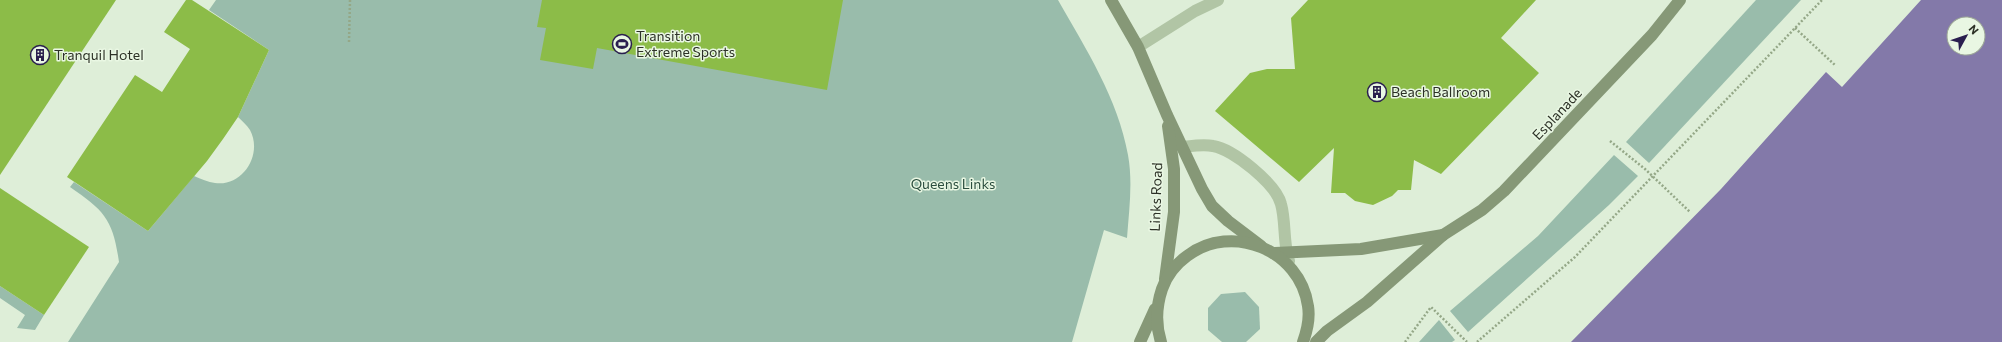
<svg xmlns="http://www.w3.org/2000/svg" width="2002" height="342" font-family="Commissioner,sans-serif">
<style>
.green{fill:#99bcab}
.water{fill:#8379a9;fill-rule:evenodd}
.building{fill:#8cbc48}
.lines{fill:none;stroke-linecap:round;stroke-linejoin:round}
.path{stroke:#94a787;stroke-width:2.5;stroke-dasharray:2 2;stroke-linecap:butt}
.lane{stroke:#b1c5a5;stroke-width:12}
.secondary{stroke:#869877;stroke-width:12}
.labels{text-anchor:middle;stroke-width:3;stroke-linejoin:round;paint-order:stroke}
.poi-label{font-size:14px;fill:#2c3126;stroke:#e9f7e3;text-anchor:start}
.street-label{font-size:14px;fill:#2c3126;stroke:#e9f7e3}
.park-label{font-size:14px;fill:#2b4e3e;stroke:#e9f7e3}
</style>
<rect width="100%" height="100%" fill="#deeed8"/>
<g class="green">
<path d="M216,0H1058C1086,49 1118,99 1128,155C1133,182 1129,211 1127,238L1104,230L1072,342H68L119,262C113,220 105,211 70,187L74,182L148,231L194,176C201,179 208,182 215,183C243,187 263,154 250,130C247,125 242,121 238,117L269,50L209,10Z"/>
<polygon points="1756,0 1801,0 1649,163 1626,142"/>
<polygon points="1614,155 1638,176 1609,205 1468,332 1450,311 1538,236"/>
<polygon points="0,286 44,315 35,330 17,328 25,315 0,298"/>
<polygon points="1245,292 1259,307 1260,329 1246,342 1222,342 1208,330 1208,308 1221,294"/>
<polygon points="1439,320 1455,340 1452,342 1419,342"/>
</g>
<path class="water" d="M1921,0H2002V342H1571L1721,189L1826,72L1842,87ZM1954,24H1978V48H1954Z"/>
<g class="building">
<polygon points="0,0 116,0 0,175"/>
<polygon points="186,0 192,0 269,50 238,117 223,139 207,161 148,231 67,177 135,75 162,92 190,49 164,32"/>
<polygon points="542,0 843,0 827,90 597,48 593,69 540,60 546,28 537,27"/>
<polygon points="1308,0 1536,0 1501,38 1539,73 1441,174 1414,160 1411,190 1398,190 1392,196 1373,205 1355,201 1345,193 1331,193 1334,148 1299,182 1215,111 1250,73 1267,69 1295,69 1291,18"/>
<polygon points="0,188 89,247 44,315 0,286"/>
</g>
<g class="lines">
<g class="path">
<polyline points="1795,28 1836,66"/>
<polyline points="349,42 350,0"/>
<polyline points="1610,141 1645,169 1690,212"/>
<polyline points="1405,342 1431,307 1467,342"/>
<polyline points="1477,342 1575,257 1822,0"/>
</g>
<g class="lane">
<polyline points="1138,47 1195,11 1218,0"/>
<path d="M1182,147C1192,146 1203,144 1213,146C1233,149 1276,184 1281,204C1286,222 1283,243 1289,261"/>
</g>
<g class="secondary">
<polyline points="1111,0 1138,47 1167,115 1202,189 1212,206 1228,221 1261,246"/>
<polyline points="1275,253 1361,249 1443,235"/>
<polyline points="1165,279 1174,212 1174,169 1168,126"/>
<polyline points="1140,342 1155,309"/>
<path d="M1161,342C1155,323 1156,307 1162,289C1167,275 1176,264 1187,256C1232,222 1300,250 1308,306C1310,318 1307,331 1303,342"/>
<polyline points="1316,342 1327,331 1367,302 1443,235 1482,210 1504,191 1652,35 1680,0"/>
</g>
</g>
<defs>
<symbol id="stadium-ring" viewBox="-11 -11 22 22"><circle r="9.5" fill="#e9f7e3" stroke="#2a1f4f" stroke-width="1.5"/><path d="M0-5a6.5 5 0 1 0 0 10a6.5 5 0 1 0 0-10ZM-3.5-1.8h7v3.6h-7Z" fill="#2a1f4f"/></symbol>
<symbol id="building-ring" viewBox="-11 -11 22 22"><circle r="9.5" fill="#e9f7e3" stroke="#2a1f4f" stroke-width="1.5"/><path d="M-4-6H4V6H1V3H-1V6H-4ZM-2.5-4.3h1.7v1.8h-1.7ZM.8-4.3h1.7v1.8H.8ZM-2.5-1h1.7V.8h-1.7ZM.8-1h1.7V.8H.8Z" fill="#2a1f4f"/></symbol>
</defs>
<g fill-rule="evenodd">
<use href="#stadium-ring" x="611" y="33" width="22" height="22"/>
<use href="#building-ring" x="29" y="44" width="22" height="22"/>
<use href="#building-ring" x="1366" y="81" width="22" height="22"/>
</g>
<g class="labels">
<g class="poi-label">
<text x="636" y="41">Transition<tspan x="636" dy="16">Extreme Sports</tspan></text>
<text x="54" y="60">Tranquil Hotel</text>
<text x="1391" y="97">Beach Ballroom</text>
</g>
<g class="street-label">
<text transform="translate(1557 114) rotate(-47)" y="5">Esplanade</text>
<text transform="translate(1156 197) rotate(-88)" y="5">Links Road</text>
</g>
<g class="park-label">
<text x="953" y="189">Queens Links</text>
</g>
</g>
<g transform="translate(1966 36) rotate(50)"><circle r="19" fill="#e9f7e3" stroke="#9da897"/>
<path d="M0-3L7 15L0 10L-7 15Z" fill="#2a1f4f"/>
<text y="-6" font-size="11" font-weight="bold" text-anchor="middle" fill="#2c3126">N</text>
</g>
</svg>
